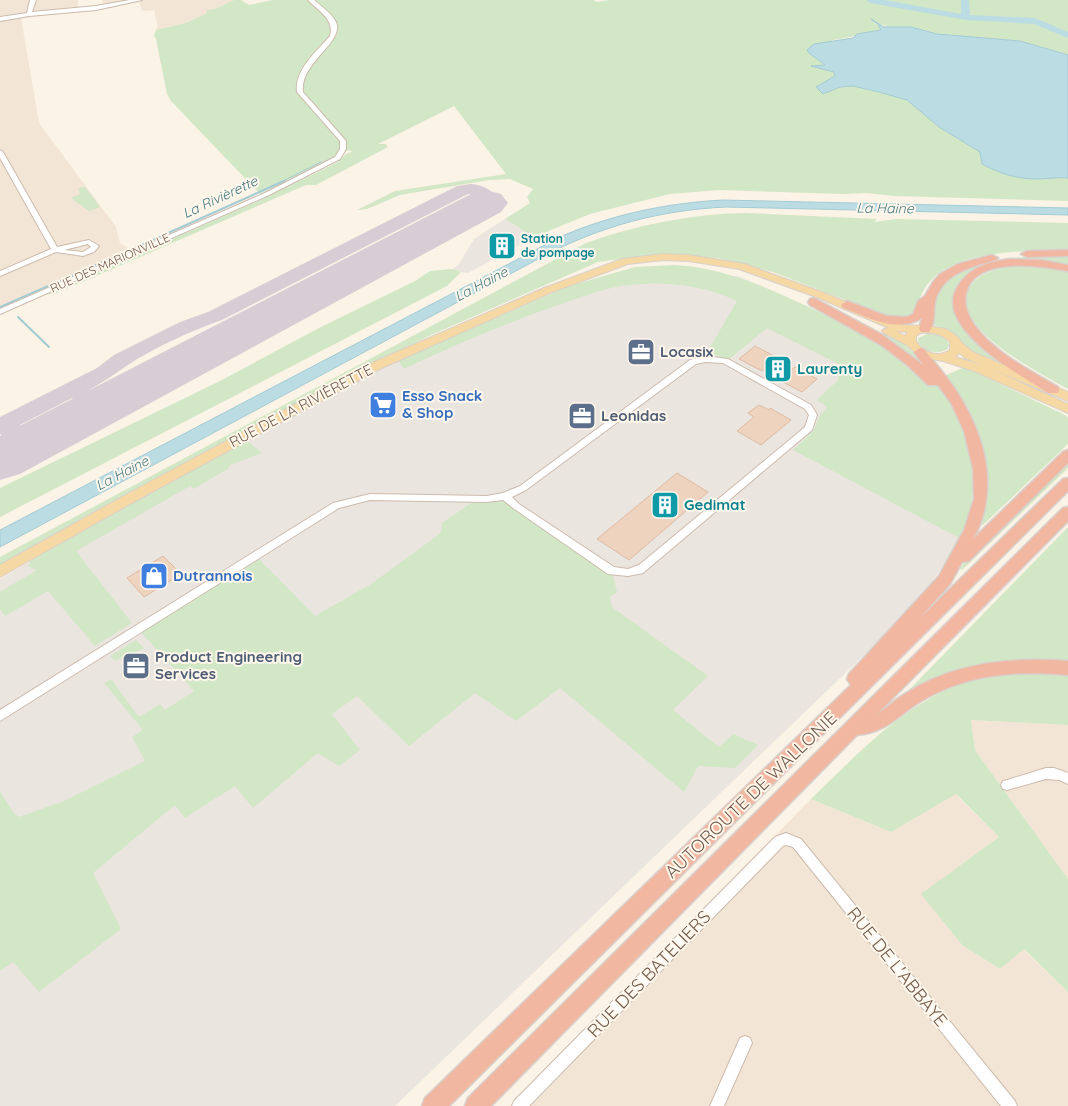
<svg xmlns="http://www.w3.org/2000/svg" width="1068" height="1106" font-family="Quicksand,sans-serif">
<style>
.residential{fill:#f2e5d5}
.industrial{fill:#ebe5e0}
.green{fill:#d2e7c5}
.water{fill:#bcdce3;stroke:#a3cbd4}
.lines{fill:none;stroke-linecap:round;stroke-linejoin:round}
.stream-far1{stroke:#a3cbd4;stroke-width:1}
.stream{stroke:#a3cbd4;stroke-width:2}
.river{fill:#bcdce3;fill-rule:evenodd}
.taxiway{fill:#d8ccd5;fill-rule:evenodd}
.runway{fill:#d8ccd5;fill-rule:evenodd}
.building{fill:#eed3bf;stroke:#e0baa1}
.minor-casing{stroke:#ccbbad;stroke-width:2}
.major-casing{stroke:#d8d1cd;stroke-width:2}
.highway-casing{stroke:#d8d1cd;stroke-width:3}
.minor{fill:#fff;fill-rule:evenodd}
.major{fill:#f5d8a3;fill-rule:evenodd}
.highway{fill:#f1b7a1;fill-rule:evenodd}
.labels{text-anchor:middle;stroke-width:4;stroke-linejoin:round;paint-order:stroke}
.far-culture-label{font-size:12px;font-weight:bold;fill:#0d838f;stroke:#fef7ec;text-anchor:start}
.far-street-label{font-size:12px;fill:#725b4c;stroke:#fef7ec}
.far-water-label{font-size:14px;font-style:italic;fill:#477984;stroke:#fef7ec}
.service-label{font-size:15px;font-weight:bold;fill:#4e5e75;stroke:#fef7ec;text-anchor:start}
.culture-label{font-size:15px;font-weight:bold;fill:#0d838f;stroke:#fef7ec;text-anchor:start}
.shop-label{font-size:15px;font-weight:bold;fill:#366cbe;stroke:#fef7ec;text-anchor:start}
.street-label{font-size:15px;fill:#725b4c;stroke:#fef7ec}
.near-street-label{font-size:18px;fill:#725b4c;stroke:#fef7ec}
</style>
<rect width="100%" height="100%" fill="#fbf3e6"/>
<g class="residential">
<polygon points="0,0 78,0 78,8 104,4 102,0 234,0 186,23 156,30 158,27 154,10 142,11 139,2 92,11 21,18 39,123 116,227 120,243 132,251 0,309"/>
<polygon points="971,720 1068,725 1068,879 975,750"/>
<polygon points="955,794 999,837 922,894 962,945 1000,969 1023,949 1068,992 1068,1106 510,1106 811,799 891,832"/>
</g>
<g class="industrial">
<polygon points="505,219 534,237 468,273 461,272 453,269 459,264 474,239"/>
<polygon points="738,276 865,334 973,462 972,505 961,539 925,592 887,633 395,1106 0,1106 0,579 65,541 246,440 374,372 569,286"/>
</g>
<g class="green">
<path d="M234,0H241L249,5L273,0H593L597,2L609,0H1068V55L1020,41L937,34L911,27L890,28L876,22L881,30C864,33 850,38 833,40L818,59L825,66H816L834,72L835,76L816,87L823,94L840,87L853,86L879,92L907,100L939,127L980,152L1036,179L1054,177L1068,178V201L894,196L867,193L844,194L719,190L670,194L590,214L534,237L505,219L530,203L527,197L533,189L510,179L489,180L400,195L367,209L357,210L395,191L506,174L454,106L378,144H386L388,147L316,185H306L57,293L45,295L267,197L338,162L346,154L352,152L349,150L260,194L171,101L167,94L156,39L154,35L156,30L186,23L207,13V10L215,9Z"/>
<polygon points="85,187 100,207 89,211 71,198 80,194 78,188"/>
<path d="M745,213L877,219L874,222L896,219L1068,223V250C1028,251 961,249 931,280C921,290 918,305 912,317H889L773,272L718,258L660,254L598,262L431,335L371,365L97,510L0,565V557L586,243C637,225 690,214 745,213Z"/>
<path d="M1068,256V267L1038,261L977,270L957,307L1007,364L1005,367L975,356L963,347L960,340L954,333L934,325C936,315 932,306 937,295C953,254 1031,257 1068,256Z"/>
<path d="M675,265C743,269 804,306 865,334L880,335L883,332C908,343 920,359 937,379L965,367L1065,415L1068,418V444L982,526L987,490L973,462L972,505L961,539L793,450L814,430L820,415L827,407L817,400L838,380L839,364L767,328L728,360L716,355L706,354L737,301C704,284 657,280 621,286C598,290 577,299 555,306C504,324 453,346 404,369L398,360L569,286L635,267Z"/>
<path d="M1033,266L1068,271V389C1042,374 945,326 970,287C983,267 1012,266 1033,266Z"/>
<polygon points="453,269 461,272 447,286 0,517 0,488 220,381 319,328 415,281 430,271"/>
<path d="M927,334C936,333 946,336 949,345L948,349C938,355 918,353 918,338Z"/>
<polygon points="246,440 262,453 230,465 228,469 193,489 190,486 76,551 132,623 95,646 48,591 5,616 0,609 0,592 37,570 28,566 31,560"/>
<polygon points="1068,460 1068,468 962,570 960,569 969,556"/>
<polygon points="508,499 612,571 617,592 610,597 612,607 708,676 673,710 719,747 733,734 758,745 735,768 698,766 684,792 560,688 516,721 475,693 409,746 357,696 332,714 360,750 339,766 318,753 253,808 235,786 185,818 175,805 93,873 121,929 39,992 13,962 0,971 0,792 14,813 19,817 64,801 145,761 132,737 143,730 104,683 111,679 139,717 160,704 165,710 194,691 141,632 258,558 315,616 371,584 441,533 442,523 471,503"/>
<path d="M1068,527V663C1036,663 1003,660 972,666C949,671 928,682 907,692Z"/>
<path d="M136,640L144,648C134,654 125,655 115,661L110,656Z"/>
<path d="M1022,673L1068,676V725L971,720L975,750L1068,879V992L1024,949L1000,969L962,945L921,894L999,837L956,794L891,832L811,799C861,751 910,696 980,678C993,675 1008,675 1022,673Z"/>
</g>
<g class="water">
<path d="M871,19L884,27H911L937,34L1020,41L1068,55V178C1057,177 1047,179 1036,179C1017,179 998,173 982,164L980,152L939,127L907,100L879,92L853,86L840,87L823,94L816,87L835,76L834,72L811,66L825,65L809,53L807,50L814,44L853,38L857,34L881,30L878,24Z"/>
<path d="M723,200L1068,208V215L726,207C661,210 600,226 542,257L0,547V530L562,236C614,214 667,203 723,200Z"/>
</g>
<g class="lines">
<polyline class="stream-far1" points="281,182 321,162"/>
<g class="stream">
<polyline points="128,251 284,181"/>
<polyline points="0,307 121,254"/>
<polyline points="18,317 49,347"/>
</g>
<polygon class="river" points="866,0 885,0 961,14 961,0 969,0 970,15 1035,18 1068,32 1068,38 1034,24 966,20 870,3"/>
<path class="taxiway" d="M471,184C483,185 491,189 498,200L492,207L486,208L480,207L477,203L480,199C477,195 473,194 468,194L222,320C191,331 155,347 128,365C115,374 103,382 89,390L105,403L108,408L105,413C90,417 82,407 72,398L20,425L37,446L34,452C13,458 14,441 0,434V417L97,368L114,355L180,322L208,312L457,186Z"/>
<polygon class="runway" points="486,190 501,194 508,203 501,212 20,474 0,480 0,436 471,194"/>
</g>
<g class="building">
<polygon points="502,239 515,248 502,253 490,245"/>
<polygon points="755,346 778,358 774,361 791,370 795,367 817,379 802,392 779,380 783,377 766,368 762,371 739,359"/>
<polygon points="386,398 394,404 380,412 372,406"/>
<polygon points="759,405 769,410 770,408 791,420 761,445 737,431 754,417 748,413"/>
<polygon points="677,473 708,492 629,560 597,539"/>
<polygon points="163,556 181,574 144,597 127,578"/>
</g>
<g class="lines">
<defs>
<g id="minor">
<polygon points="30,0 36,0 32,12 96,6 130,0 142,0 96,10 29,16 0,21 0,17 27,13"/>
<path d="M308,0H314C321,6 332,14 336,22C345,42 299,63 303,92L346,141V149L340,159L269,195L0,314V309L265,193L335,157L340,149V141L297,92C294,70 317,51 330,36C335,19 318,11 308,0Z"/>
<path d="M0,150L3,152L57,247L89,240L99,246L94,252L83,256L56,252L0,276V271L51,249L0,158ZM88,244L91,247L83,252L64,250Z"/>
<path d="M705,356L728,359L811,405L817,415L812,430L643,573L628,576L608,574L513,508L503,500L487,502L370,500L339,508L0,721V710L333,503L370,494L487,496L503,493L520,486L690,360ZM705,362L723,363L805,409L809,415L805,427L639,565L628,569L614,567L519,504L512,497L526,490L696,364Z"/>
<polygon points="1046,768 1054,768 1068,773 1068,784 1059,780 1046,779 1007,790 1003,789 1001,785 1003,781 1007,780"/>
<polygon points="786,833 801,839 1015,1101 1017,1106 1001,1106 793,847 786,845 783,846 529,1106 512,1106 514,1101 775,837"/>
<polygon points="745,1036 750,1038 752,1043 724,1106 710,1106 740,1038"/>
</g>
<path id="major" d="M663,254L689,255L745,264L827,294L901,325L929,326L946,329L957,336L962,343L973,352L1068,392V401L965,358L960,353L955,357L982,365L1068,404V413L974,371L943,361L920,357L907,345L884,333L882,331L884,329L889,328L819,298L739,269L689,261L663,260L628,264L552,292L382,368L139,499L0,577V565L129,493L374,362L544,288L622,259ZM896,331L907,332L905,336ZM921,333C933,332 942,334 950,342V350C938,358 923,353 916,341V336Z"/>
<g id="highway">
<polygon points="1068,250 1068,256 1027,257 1021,254 1027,251"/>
<path d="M992,255L998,258L996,260C971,267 942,273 935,302C933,313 936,322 929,332H921L919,329L922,318C896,334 868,317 843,308L841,305L847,301L887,316L907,317L913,314L918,301L925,296L933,282L940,274L958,264Z"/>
<path d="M1010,259L1041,260L1068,265V271C1041,266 974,255 966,294C963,308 971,322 980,332C1001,356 1031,371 1058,387L1059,390L1058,393H1048C1022,376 931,327 958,286C970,267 988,262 1010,259Z"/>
<path d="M814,298L881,334L923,365L914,352L920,348L924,349C937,366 953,383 963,402C988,445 997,493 974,538L1063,452L1068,450V463L969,561L962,562L950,584L919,619L1063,479L1068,478V491L449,1106H422L425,1098L851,685L847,679L849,674L939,576L964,530L974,499L973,469L964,431L951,403L938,385H928L906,364L881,345L810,305L808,302L810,299Z"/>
<path d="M1068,507V521L877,714C888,707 897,698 908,692C956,662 1013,657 1068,661V675C1017,670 968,674 923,700C899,714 888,732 857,735L491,1106H465L468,1098L1063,508Z"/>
</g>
</defs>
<use href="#minor" class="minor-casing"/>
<use href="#major" class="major-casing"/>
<use href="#highway" class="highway-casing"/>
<use href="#minor" class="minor"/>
<use href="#major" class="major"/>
<use href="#highway" class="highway"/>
</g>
<defs>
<symbol id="building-square" viewBox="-11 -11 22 22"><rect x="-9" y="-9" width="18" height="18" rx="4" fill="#0f9aa8" stroke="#fef7ec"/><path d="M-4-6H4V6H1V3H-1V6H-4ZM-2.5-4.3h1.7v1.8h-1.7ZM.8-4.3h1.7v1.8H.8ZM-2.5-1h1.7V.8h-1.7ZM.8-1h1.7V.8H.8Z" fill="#fff"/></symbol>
<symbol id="office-square" viewBox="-11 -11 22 22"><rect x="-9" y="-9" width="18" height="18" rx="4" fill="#5c6f8a" stroke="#fef7ec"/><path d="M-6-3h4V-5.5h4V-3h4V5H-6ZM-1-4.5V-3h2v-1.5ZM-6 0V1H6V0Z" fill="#fff"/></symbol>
<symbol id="supermarket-square" viewBox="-11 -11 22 22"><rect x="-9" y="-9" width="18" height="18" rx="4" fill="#3f7fe0" stroke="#fef7ec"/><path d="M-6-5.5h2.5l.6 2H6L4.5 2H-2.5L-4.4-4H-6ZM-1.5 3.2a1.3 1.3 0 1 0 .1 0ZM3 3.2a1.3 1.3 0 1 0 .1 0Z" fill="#fff"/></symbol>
<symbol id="shop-square" viewBox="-11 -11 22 22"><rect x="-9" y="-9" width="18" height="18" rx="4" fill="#3f7fe0" stroke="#fef7ec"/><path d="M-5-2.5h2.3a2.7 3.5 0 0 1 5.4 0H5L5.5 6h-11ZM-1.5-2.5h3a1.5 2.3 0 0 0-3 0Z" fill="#fff"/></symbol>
</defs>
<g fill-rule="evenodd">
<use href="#building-square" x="486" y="230" width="32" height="32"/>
<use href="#office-square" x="625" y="336" width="32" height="32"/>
<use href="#building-square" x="762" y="353" width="32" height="32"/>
<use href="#supermarket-square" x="367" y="389" width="32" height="32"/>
<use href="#office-square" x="566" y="400" width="32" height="32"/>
<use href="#building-square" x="649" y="489" width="32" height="32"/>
<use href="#shop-square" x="138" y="560" width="32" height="32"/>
<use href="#office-square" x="120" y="650" width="32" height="32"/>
</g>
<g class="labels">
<g class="far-culture-label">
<text x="521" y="243">Station<tspan x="521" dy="14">de pompage</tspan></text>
</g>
<g class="far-street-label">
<text transform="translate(110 263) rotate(-24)" y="4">RUE DES MARIONVILLE</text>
</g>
<g class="far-water-label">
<text transform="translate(220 197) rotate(-25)" y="5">La Rivièrette</text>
<text transform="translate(885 208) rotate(1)" y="5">La Haine</text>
<text transform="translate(481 284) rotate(-28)" y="5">La Haine</text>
<text transform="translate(122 473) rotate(-28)" y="5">La Haine</text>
</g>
<g class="service-label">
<text x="660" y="357">Locasix</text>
<text x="601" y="421">Leonidas</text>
<text x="155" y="662">Product Engineering<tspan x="155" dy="17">Services</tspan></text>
</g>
<g class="culture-label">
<text x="797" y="374">Laurenty</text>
<text x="684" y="510">Gedimat</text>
</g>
<g class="shop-label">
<text x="402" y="401">Esso Snack<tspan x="402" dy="17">&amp; Shop</tspan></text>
<text x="173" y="581">Dutrannois</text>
</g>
<g class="street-label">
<text transform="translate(301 406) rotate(-28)" y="5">RUE DE LA RIVIÈRETTE</text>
</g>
<g class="near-street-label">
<text transform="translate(751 795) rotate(-44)" y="6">AUTOROUTE DE WALLONIE</text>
<text transform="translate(897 967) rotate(51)" y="6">RUE DE L'ABBAYE</text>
<text transform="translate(649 974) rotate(-46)" y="6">RUE DES BATELIERS</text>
</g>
</g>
</svg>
